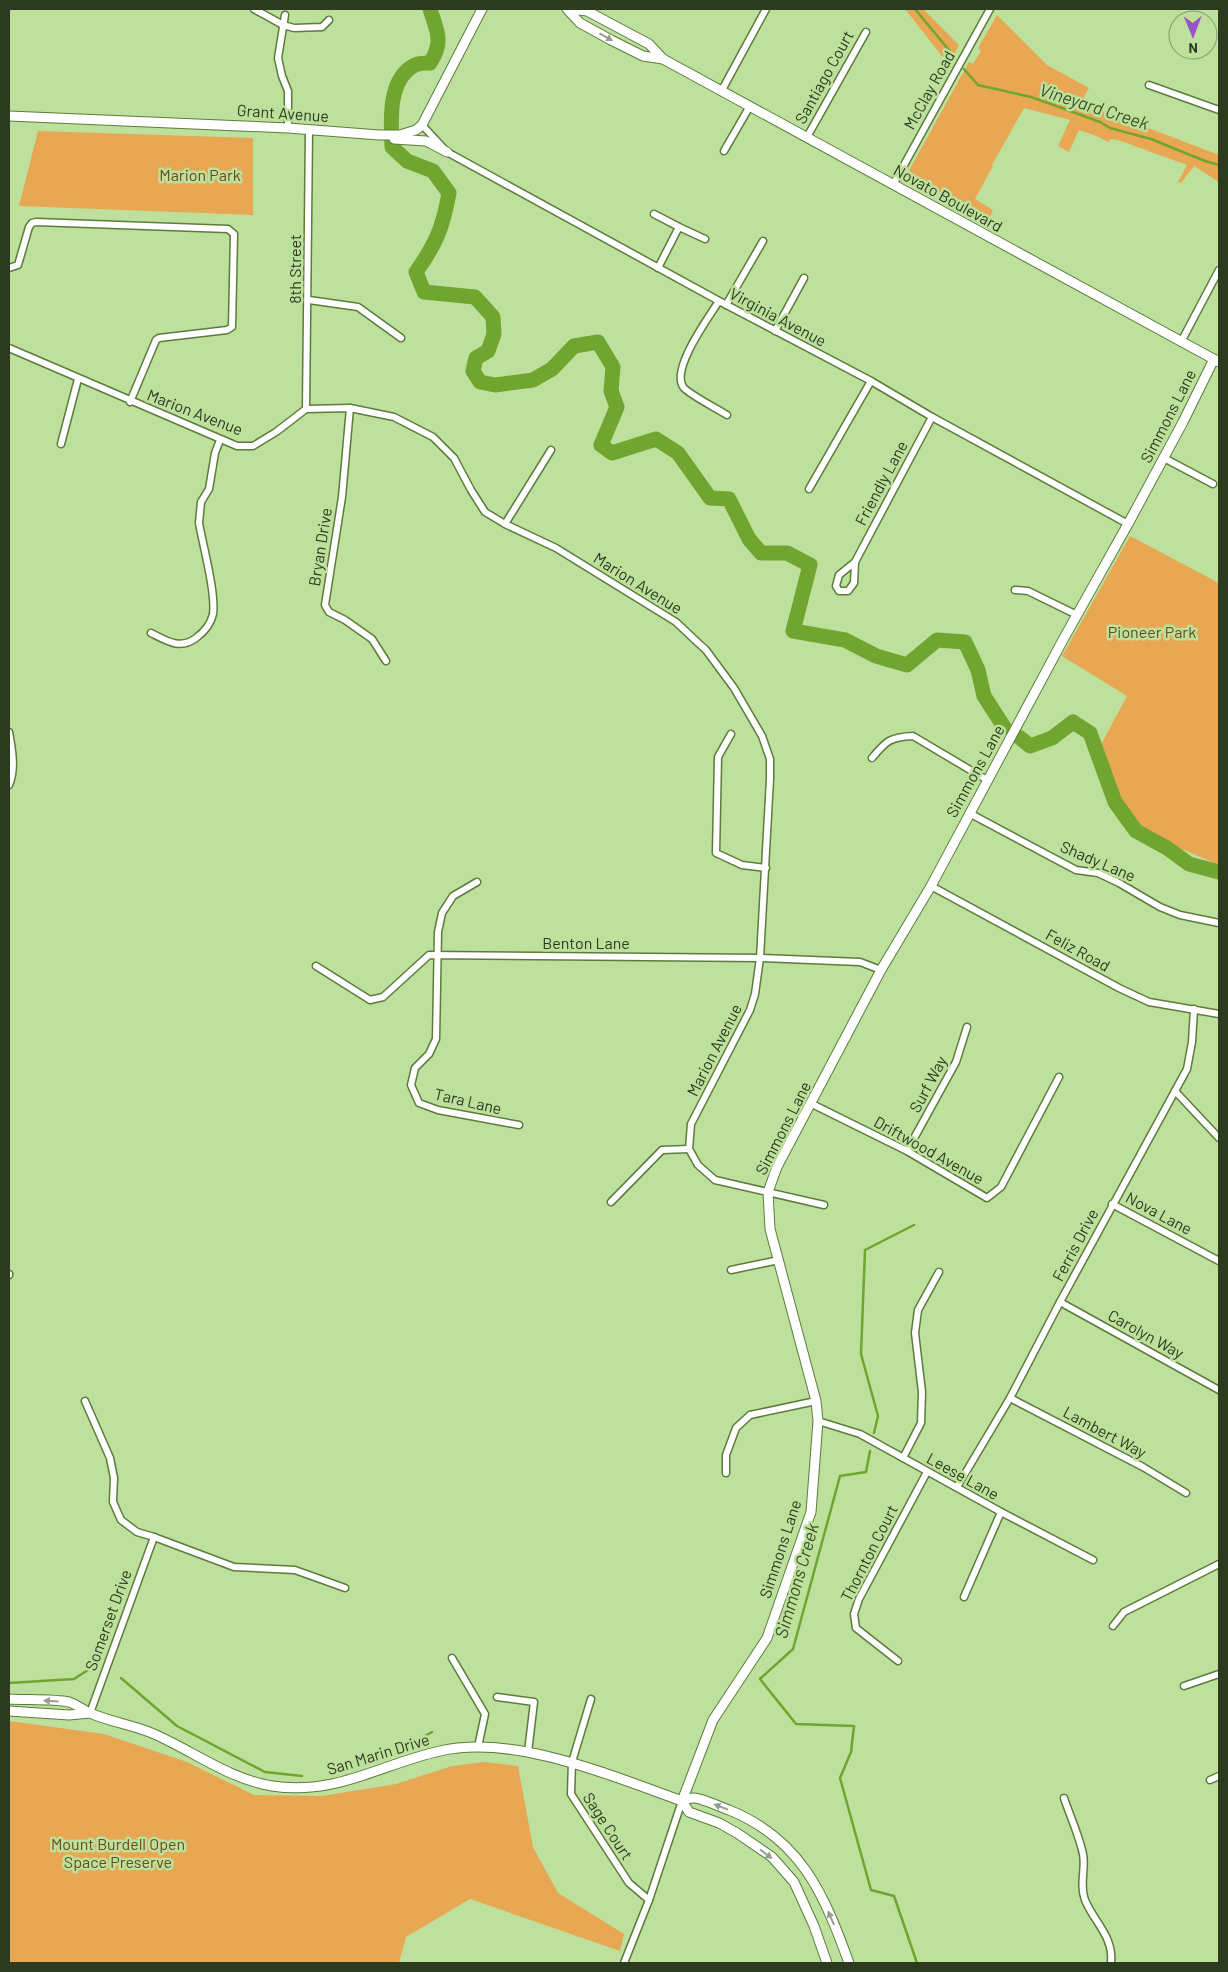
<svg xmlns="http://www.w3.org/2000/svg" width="1228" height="1972" font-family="Barlow,sans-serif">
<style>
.green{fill:#e8a752}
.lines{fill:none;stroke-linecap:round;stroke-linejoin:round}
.stream{stroke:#70a530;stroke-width:2.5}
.river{stroke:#70a530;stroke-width:15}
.street-casing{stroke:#5c7c3c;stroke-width:9}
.secondary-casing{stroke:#5c7c3c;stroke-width:11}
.street{stroke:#fff;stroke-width:6}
.secondary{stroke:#fff;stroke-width:9}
.oneway{fill:#969c8f}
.labels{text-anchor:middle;stroke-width:5;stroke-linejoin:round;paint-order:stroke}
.street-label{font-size:16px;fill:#2c3a1f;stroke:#bde19c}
.park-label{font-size:16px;fill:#6b4a1e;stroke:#bde19c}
.water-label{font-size:18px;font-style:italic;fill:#395023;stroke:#bde19c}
</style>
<rect width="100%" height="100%" fill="#bde19c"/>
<g class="green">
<polygon points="905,9 923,9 959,45 949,65"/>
<polygon points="997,15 1047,65 1089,88 1084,97 1092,109 1104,111 1219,155 1219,182 1194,166 1181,183 1178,182 1187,165 1118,140 1111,139 1108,142 1094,135 1079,130 1069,152 1058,146 1070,120 1024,108 992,165 993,166 975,199 993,210 989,219 907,174 969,62 973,64 981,51 978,48"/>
<polygon points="38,131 253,138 253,215 19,206"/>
<polygon points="1130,536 1219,583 1219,865 1184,850 1153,844 1130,825 1118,792 1101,778 1096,754 1127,696 1062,656"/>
<polygon points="9,1721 104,1734 187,1762 254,1795 322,1796 396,1784 452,1766 485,1762 518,1766 533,1847 558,1893 624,1934 620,1951 470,1899 406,1937 399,1963 9,1963"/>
</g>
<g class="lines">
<g class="stream">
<polyline points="915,9 953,55"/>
<polyline points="964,69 978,85 1031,97 1062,108 1100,122 1110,128 1151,139 1205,161 1219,165"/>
<polyline points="874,1433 878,1416 861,1354 865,1250 914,1225"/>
<polyline points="870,1451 866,1472 840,1476 793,1649 760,1679 796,1724 854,1726 851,1752 840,1778 871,1890 894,1896 917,1963"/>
<polyline points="121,1678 177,1726 265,1772 302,1776"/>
<polyline points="9,1683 74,1679 88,1670"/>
<polyline points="412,1743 432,1732"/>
</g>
<g class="river">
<path d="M430,9C437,31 444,42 430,63C426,63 419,63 415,65C387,79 391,122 392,147L407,161L433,171L449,193C443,227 436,244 416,272L424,292L475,297L493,317L494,334L488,351L476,358L473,371L480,382L495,385L533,380L552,369L574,346L598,342L613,367L611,391L617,407L601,445L612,453L656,439L678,453L710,498L729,499L749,539L761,553H787L810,565L793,631L845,640L876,656L907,665L937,640L965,642L978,670L984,696L1004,727"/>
<polyline points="1019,737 1030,746 1052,738 1073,722 1090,733 1115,802 1136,831 1167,848 1189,864 1219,872"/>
</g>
<defs>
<g id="street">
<polyline points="254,9 283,25 294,28 322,27 329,20"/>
<polyline points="285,15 278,58 282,76 288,91 288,128"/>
<polyline points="1149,85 1219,110"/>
<polyline points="722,90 766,9"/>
<polyline points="422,125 447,152 719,301 871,381 932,417 1128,524"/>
<polyline points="807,137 866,32"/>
<polyline points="724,151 750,106"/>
<polyline points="893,185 990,9"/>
<polyline points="654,214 679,227"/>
<polyline points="9,268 18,265 29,227 32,223 36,222 228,229 234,234 232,327 227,330 159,338 156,340 130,402"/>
<polyline points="658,268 679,227 705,239"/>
<polyline points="309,300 358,307 401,338"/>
<path d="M719,301C709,317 669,371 684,388C692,396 716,408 727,415"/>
<polyline points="726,305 763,241"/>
<polyline points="775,331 804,278"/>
<polyline points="1181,342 1219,270"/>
<polyline points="9,348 237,446 253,446 276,432 306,409 350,408 394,417 433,437 454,458 471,490 485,512 505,524 556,548 676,622 695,640 706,650 734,688 762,736 770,759 770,779 760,958 755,994 750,1010 691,1124 689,1149 698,1165 715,1180 824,1205"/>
<polyline points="350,408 342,497 325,605 329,612 345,620 372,639 386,661"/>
<polyline points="306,409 309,130"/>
<polyline points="61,444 78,379"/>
<polyline points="1164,458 1213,484"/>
<polyline points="809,489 871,381"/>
<polyline points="505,524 551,450"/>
<polyline points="855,562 854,583 848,591 839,591 836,586 839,575 855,562 932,417"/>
<polyline points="1015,590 1028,591 1077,615"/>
<path d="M151,633C167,641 180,650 196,638C204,632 211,624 213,614C216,593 203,546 199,523L201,502L209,489L215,453L220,440"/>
<path d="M9,732C12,749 16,769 9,785"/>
<polyline points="731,734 718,757 716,853 742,865 766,868"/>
<path d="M872,758C886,741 890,737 913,736L987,780"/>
<polyline points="969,813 1076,870 1098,873 1119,883 1160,907 1180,915 1219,923"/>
<polyline points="477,882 453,896 442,913 438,932 436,1039 429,1054 415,1068 411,1085 419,1103 438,1110 519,1125"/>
<polyline points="931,886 1119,988 1149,1002 1219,1014"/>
<polyline points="316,966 370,1000 383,997 429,955 760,958 860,962 881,970"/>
<polyline points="1175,1091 1219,1138"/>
<polyline points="812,1104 907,1151 987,1198 1001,1187 1059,1077"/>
<polyline points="907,1151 956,1062 967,1027"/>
<polyline points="611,1202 662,1150 689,1149"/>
<polyline points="1112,1204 1219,1261"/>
<polyline points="731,1270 779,1260"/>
<polyline points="9,1274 9,1275"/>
<polyline points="1060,1302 1219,1390"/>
<polyline points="1010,1398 1143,1467 1186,1493"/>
<polyline points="85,1401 110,1458 114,1478 113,1502 121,1520 137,1532 154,1537 234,1567 295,1570 345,1588"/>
<polyline points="818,1421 860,1434 1001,1512 1093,1560"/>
<polyline points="903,1458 921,1423 922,1392 915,1333 918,1310 939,1272"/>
<polyline points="726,1473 726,1455 736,1428 750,1415 816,1401"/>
<polyline points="957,1487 1010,1398 1060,1302 1187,1069 1192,1042 1194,1009"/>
<polyline points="964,1597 1001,1512"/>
<polyline points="1113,1626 1124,1612 1219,1564"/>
<polyline points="452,1658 485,1714 478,1747"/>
<polyline points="898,1661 856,1628 854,1614 859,1599 927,1472"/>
<polyline points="1184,1686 1219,1674"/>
<polyline points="497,1697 534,1702 528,1752"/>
<polyline points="591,1699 572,1762 571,1794 629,1883 649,1900"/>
<polyline points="90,1713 154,1537"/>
<polyline points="1210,1780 1219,1776"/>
<path d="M1064,1798C1070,1816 1079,1835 1083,1854C1086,1869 1079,1884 1085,1900C1094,1922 1114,1937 1111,1963"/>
<polyline points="624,1963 649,1900 682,1801"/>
</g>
<g id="secondary">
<polyline points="567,9 580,23 611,40 643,56 663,59"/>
<polyline points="570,9 587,11 649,44 663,59 1219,362"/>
<polyline points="9,116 288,128 379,135 400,135 416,130 422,125 482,9"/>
<polyline points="394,139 426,141 447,152"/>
<path d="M9,1699C25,1700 55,1699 69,1702C76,1704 83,1710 90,1713C110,1722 134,1725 154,1734C193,1751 229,1779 272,1786C336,1796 381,1764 440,1751C515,1734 612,1776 682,1801L689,1812L719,1823L737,1833L772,1857L794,1882L814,1926L827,1963"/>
<polyline points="9,1711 69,1715 90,1713"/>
<polyline points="682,1801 713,1720 767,1638 811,1512 818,1421 816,1401 770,1229 768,1192 777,1167 881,970 931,886 1064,638 1128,524 1183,422 1214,359"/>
<path d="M682,1801C685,1800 689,1798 693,1798C700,1797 720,1807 729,1810C801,1839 824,1894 849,1963"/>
</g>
</defs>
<use href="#street" class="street-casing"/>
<use href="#secondary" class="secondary-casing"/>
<use href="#street" class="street"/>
<use href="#secondary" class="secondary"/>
</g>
<defs><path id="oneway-solid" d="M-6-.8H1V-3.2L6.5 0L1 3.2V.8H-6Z" transform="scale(1.25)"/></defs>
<g class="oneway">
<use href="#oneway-solid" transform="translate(606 37) rotate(29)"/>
<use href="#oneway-solid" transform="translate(51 1701) rotate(-177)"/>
<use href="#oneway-solid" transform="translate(721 1807) rotate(-159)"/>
<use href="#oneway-solid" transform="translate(766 1854) rotate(37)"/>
<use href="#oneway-solid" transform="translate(831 1918) rotate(-114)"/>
</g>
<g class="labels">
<g class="street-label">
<text transform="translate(824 77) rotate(-61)" y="6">Santiago Court</text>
<text transform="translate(929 90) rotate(-61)" y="6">McClay Road</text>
<text transform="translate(283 113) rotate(4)" y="6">Grant Avenue</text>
<text transform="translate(948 198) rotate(29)" y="6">Novato Boulevard</text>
<text transform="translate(295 269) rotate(-90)" y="6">8th Street</text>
<text transform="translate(778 317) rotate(28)" y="6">Virginia Avenue</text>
<text transform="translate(195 412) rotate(21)" y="6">Marion Avenue</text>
<text transform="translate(1168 416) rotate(-63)" y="6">Simmons Lane</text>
<text transform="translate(881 483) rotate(-62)" y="6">Friendly Lane</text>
<text transform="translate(320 547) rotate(-81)" y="6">Bryan Drive</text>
<text transform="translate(638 583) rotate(32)" y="6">Marion Avenue</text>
<text transform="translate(975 771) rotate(-61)" y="6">Simmons Lane</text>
<text transform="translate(1098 861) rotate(23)" y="6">Shady Lane</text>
<text x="586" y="949">Benton Lane</text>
<text transform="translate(1078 950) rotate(29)" y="6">Feliz Road</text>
<text transform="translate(714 1050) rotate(-63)" y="6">Marion Avenue</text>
<text transform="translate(928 1084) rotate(-62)" y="6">Surf Way</text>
<text transform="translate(468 1101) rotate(13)" y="6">Tara Lane</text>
<text transform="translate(783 1128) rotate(-63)" y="6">Simmons Lane</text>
<text transform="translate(929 1150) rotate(29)" y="6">Driftwood Avenue</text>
<text transform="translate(1159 1213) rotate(28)" y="6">Nova Lane</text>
<text transform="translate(1075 1245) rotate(-62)" y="6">Ferris Drive</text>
<text transform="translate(1146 1334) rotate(29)" y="6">Carolyn Way</text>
<text transform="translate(1105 1432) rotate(28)" y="6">Lambert Way</text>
<text transform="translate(963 1476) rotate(29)" y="6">Leese Lane</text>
<text transform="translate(780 1549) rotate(-72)" y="6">Simmons Lane</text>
<text transform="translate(869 1553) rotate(-63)" y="6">Thornton Court</text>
<text transform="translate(108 1620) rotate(-70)" y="6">Somerset Drive</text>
<text transform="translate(378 1754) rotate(-17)" y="6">San Marin Drive</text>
<text transform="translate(608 1826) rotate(57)" y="6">Sage Court</text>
</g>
<g class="park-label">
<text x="200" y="181">Marion Park</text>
<text x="1152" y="638">Pioneer Park</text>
<text x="118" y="1850">Mount Burdell Open<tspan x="118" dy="18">Space Preserve</tspan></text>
</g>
<g class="water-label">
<text transform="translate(1094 107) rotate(18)" y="6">Vineyard Creek</text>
<text transform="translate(797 1581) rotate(-74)" y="6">Simmons Creek</text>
</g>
</g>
<rect width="1228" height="1972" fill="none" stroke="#2c3a1f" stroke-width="20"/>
<g transform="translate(1193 35) rotate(179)"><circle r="24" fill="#bde19c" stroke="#839e6a"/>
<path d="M0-4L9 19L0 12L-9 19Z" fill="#9b53c7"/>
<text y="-8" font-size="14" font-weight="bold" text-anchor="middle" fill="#2c3a1f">N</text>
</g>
</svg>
